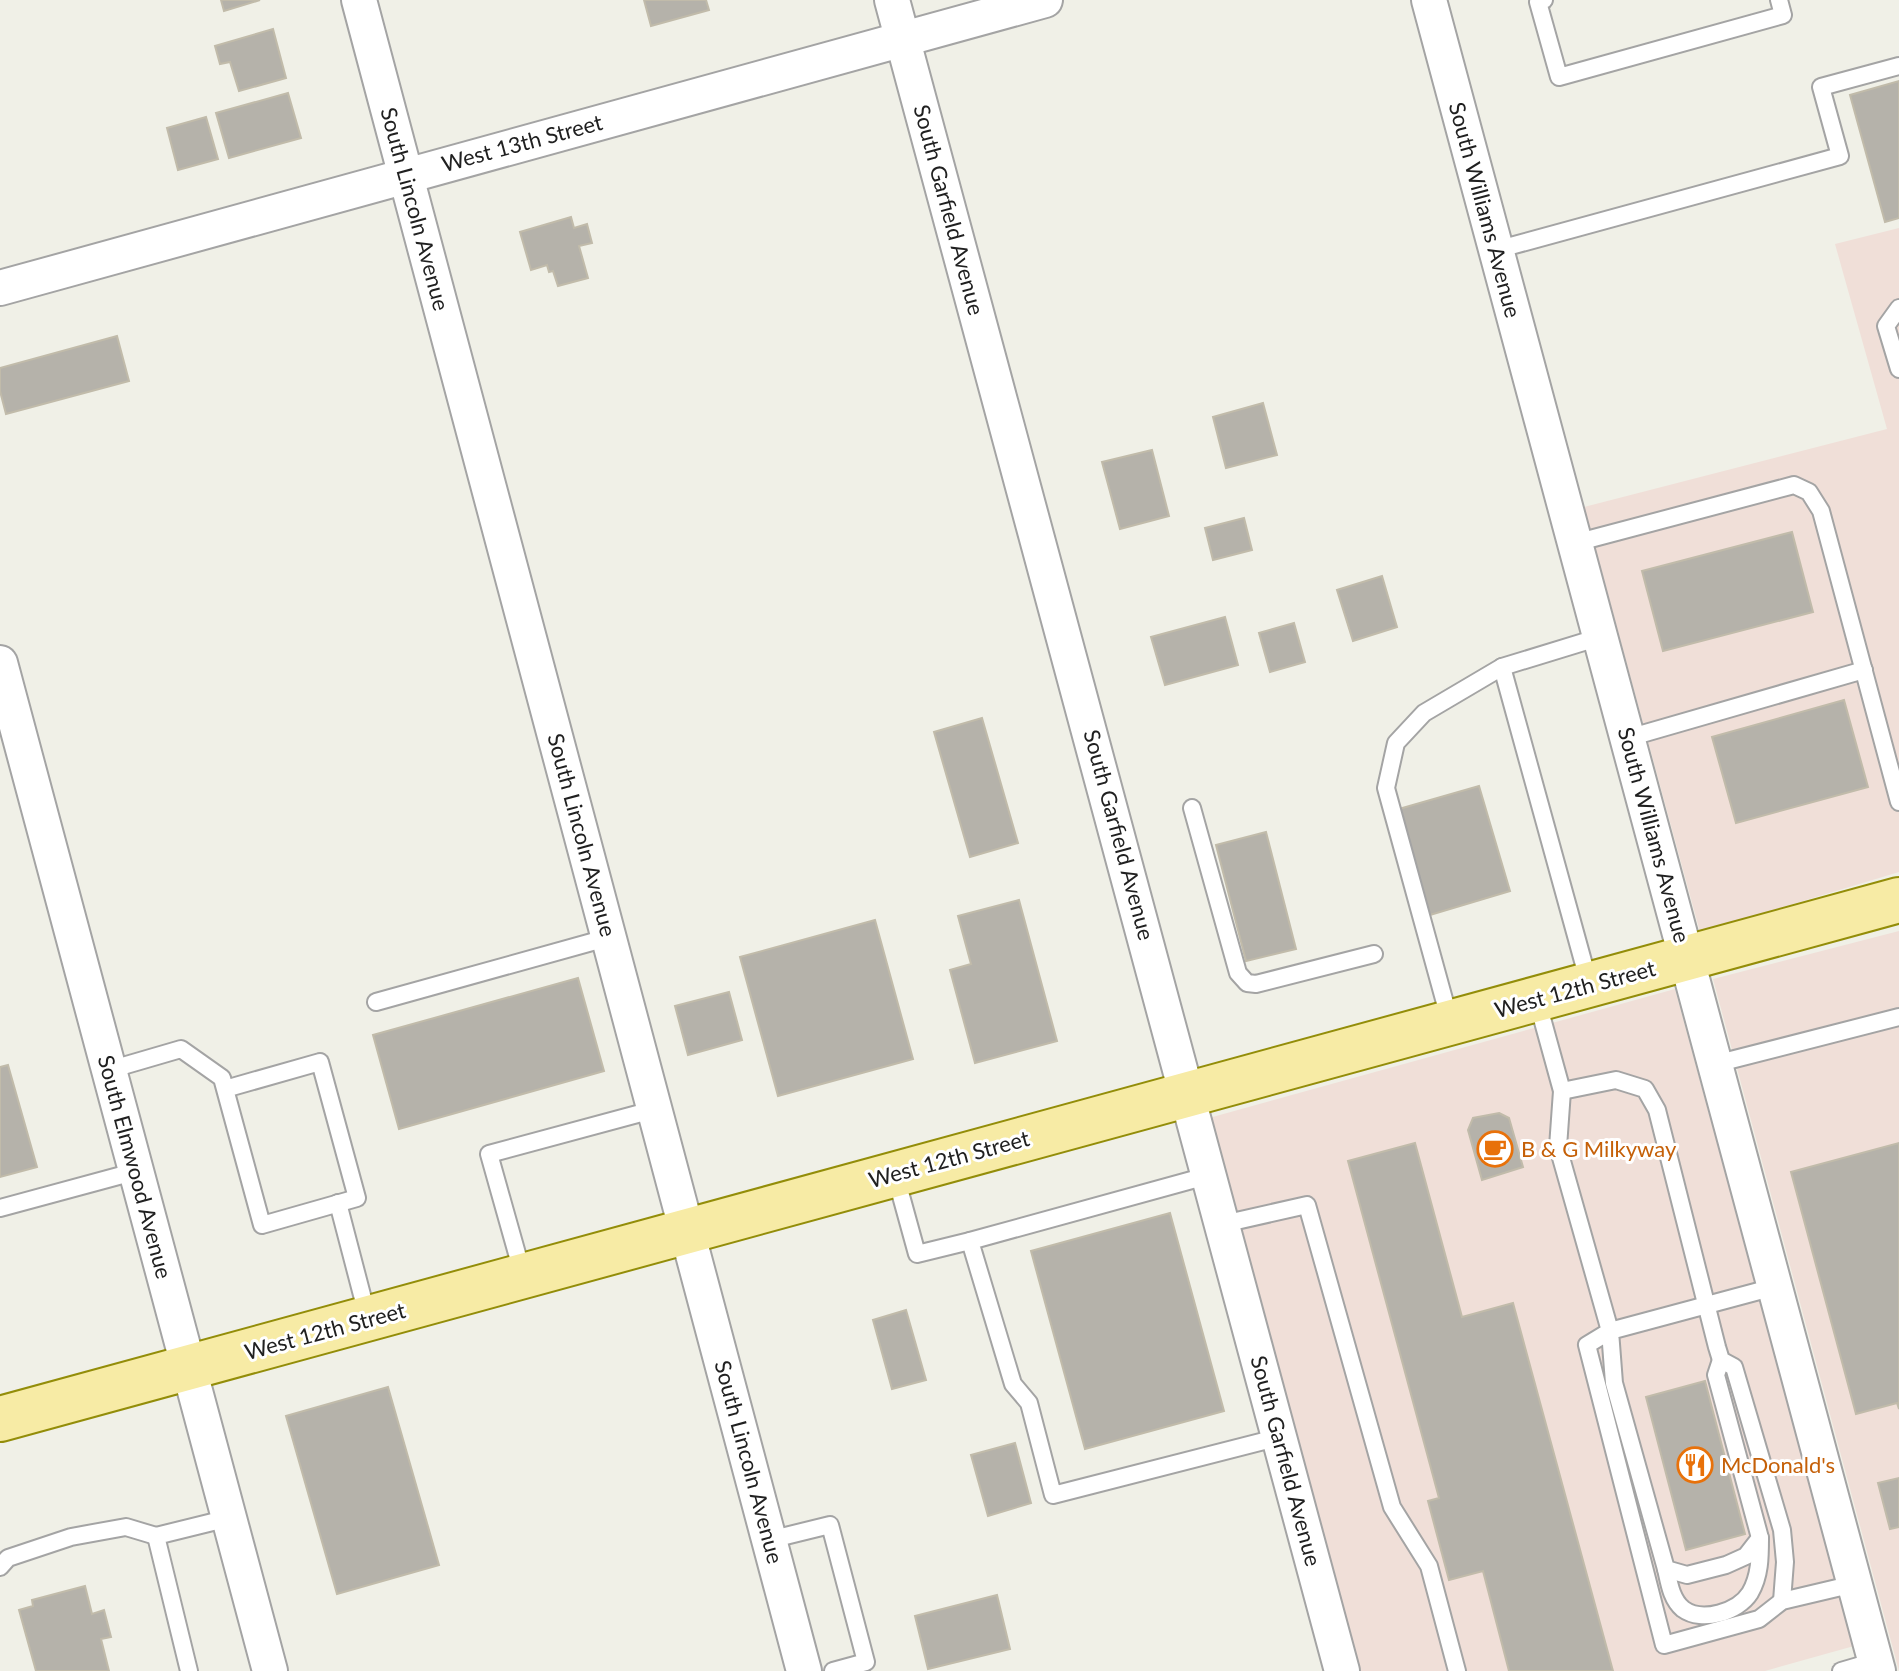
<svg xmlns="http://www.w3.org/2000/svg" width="1899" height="1671" font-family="Lato,sans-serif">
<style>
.commercial{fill:#f0dfd8}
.building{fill:#b5b2aa;stroke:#c1bbaa;stroke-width:2}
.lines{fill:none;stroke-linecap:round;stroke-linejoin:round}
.service-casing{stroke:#a4a4a4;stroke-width:20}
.minor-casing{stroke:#a4a4a4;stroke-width:38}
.primary-casing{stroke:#938d09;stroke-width:48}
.service{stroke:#fff;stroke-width:16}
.minor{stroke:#fff;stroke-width:34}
.primary{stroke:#f7eba5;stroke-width:44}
.labels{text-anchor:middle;stroke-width:6;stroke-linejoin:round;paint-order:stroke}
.street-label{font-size:22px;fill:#202020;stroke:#fff}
.food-label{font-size:22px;fill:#c56008;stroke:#fff;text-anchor:start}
</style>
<rect width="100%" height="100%" fill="#f0f0e7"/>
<g class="commercial">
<polygon points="1899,228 1899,872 1700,932 1584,507 1887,429 1835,244"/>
<polygon points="1899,931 1899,1671 1713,979"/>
<polygon points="1675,989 1854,1646 1765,1671 1356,1671 1209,1118"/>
</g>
<g class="building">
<polygon points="221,0 260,0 224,11"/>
<polygon points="644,0 706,0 709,10 651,26"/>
<polygon points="273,29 286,78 239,91 230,62 220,64 215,46"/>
<polygon points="1899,81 1899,218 1885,222 1850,95"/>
<polygon points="288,93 301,138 229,158 216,113"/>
<polygon points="206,117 218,159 178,170 167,128"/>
<polygon points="571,217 574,228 587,224 592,243 579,246 588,278 558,286 553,271 549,272 547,265 531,270 520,232"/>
<polygon points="117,336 129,381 6,414 0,391 0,368"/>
<polygon points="1263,403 1277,455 1226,468 1213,417"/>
<polygon points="1152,450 1169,516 1120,529 1102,462"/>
<polygon points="1244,518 1252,550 1213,560 1205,528"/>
<polygon points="1792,532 1813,612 1663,651 1642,571"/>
<polygon points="1382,576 1397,627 1353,641 1337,590"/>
<polygon points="1225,617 1238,665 1165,685 1151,637"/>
<polygon points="1294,623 1305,662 1270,672 1259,633"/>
<polygon points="1844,700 1868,787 1736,823 1712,737"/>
<polygon points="982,718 1018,843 970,857 934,732"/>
<polygon points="1479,786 1510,891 1430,915 1399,809"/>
<polygon points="1266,832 1296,949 1246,961 1216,845"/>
<polygon points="1019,900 1057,1041 975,1063 950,970 971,964 958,916"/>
<polygon points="875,920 913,1059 778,1096 740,957"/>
<polygon points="578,978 604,1071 399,1129 373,1035"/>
<polygon points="729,992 742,1040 688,1055 675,1006"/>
<polygon points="8,1065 37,1167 0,1177 0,1067"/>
<polygon points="1499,1113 1509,1118 1523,1167 1482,1180 1468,1130 1473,1118"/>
<polygon points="1415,1143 1462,1317 1513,1303 1613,1671 1509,1671 1483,1571 1449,1580 1428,1501 1439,1498 1348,1161"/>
<polygon points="1899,1143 1899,1409 1897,1403 1856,1414 1791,1172"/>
<polygon points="1170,1213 1224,1411 1085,1449 1031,1251"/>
<polygon points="906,1310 926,1380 892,1389 873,1320"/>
<polygon points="1705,1381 1745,1534 1686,1550 1646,1397"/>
<polygon points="388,1387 439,1565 337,1594 286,1416"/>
<polygon points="1015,1443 1031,1503 988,1516 971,1455"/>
<polygon points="1899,1478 1899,1527 1890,1529 1878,1483"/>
<polygon points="85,1586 92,1614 104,1610 111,1637 101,1639 109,1671 36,1671 19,1610 33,1606 32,1600"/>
<polygon points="997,1595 1010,1649 928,1669 915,1616"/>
</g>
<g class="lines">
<defs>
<g id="service">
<polyline points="1544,0 1538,2 1559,77 1783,15 1779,0"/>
<polyline points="1496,250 1840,156 1821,87 1899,66"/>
<polyline points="1899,308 1886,326 1899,369"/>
<polyline points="1575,543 1794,485 1809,492 1821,511 1899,802"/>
<polyline points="1502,667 1589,983"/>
<polyline points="1628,738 1864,670"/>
<polyline points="1192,808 1238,973 1247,983 1256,984 1374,954"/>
<polyline points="1537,1000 1562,1091 1558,1147 1610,1331 1587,1345 1664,1645 1759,1619 1782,1601 1854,1584"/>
<polyline points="376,1002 610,937"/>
<polyline points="1450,1021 1386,788 1396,743 1424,713 1502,667 1600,637"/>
<polyline points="1715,1064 1899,1017"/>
<polyline points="109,1070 181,1049 222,1078 262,1225 357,1198 320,1062 225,1089"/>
<polyline points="1562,1091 1616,1080 1645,1089 1657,1110 1717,1347 1721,1360 1734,1367 1782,1530 1785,1562 1782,1601"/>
<polyline points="895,1174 917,1254 970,1241"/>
<polyline points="1210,1175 970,1241 1013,1384 1029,1403 1053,1495 1280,1437"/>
<polyline points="338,1203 368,1318"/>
<polyline points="0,1208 137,1171"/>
<polyline points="1223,1224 1307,1205 1392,1507 1429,1566 1457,1671"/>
<polyline points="523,1275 489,1154 656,1109"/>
<polyline points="1721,1360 1716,1375 1760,1538 1746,1556 1726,1565 1687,1575 1666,1569 1614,1383 1610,1331 1774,1287"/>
<polyline points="769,1540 830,1525 866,1662 833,1671"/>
<polyline points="0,1567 8,1558 71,1537 126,1527 156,1536"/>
<path d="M1666,1569C1669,1582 1671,1599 1683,1609C1702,1623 1738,1612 1750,1593C1760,1576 1760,1557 1760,1538"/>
<polyline points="189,1671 156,1536 229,1518"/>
<polyline points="1841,1671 1875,1661"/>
</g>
<g id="minor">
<polyline points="359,0 804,1671"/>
<polyline points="892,0 1342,1671"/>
<polyline points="1429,0 1878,1671"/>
<polyline points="0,288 1045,0"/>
<polyline points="0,663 270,1671"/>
</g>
<polyline id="primary" points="0,1419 1899,900"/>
</defs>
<use href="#service" class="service-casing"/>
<use href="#minor" class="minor-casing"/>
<use href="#primary" class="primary-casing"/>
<use href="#service" class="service"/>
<use href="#minor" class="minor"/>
<use href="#primary" class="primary"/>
</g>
<defs>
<symbol id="cafe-ring" viewBox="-11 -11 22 22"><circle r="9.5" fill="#fff" stroke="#e8710a" stroke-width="1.5"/><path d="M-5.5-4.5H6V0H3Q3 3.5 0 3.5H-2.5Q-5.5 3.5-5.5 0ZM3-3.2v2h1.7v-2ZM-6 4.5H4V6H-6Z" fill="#e8710a"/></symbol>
<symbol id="restaurant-ring" viewBox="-11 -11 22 22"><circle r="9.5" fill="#fff" stroke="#e8710a" stroke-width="1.5"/><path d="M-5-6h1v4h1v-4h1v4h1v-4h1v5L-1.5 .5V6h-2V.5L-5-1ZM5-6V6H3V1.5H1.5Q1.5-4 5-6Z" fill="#e8710a"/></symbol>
</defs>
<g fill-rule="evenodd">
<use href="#cafe-ring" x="1475" y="1129" width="40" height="40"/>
<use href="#restaurant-ring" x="1675" y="1445" width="40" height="40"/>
</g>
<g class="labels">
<g class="street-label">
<text transform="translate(522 143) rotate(-15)" y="8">West 13th Street</text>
<text transform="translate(415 209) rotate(75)" y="8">South Lincoln Avenue</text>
<text transform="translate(949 210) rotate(75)" y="8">South Garfield Avenue</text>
<text transform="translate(1485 210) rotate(75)" y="8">South Williams Avenue</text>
<text transform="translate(582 835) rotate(75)" y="8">South Lincoln Avenue</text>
<text transform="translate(1119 835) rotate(75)" y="8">South Garfield Avenue</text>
<text transform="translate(1654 835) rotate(75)" y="8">South Williams Avenue</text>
<text transform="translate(1575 989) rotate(-15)" y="8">West 12th Street</text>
<text transform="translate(949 1159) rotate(-15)" y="8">West 12th Street</text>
<text transform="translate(135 1167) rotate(75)" y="8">South Elmwood Avenue</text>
<text transform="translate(325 1331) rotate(-15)" y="8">West 12th Street</text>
<text transform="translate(1286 1461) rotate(75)" y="8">South Garfield Avenue</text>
<text transform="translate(749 1462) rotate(75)" y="8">South Lincoln Avenue</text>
</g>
<g class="food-label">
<text x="1521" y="1157">B &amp; G Milkyway</text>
<text x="1721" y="1473">McDonald's</text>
</g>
</g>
</svg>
